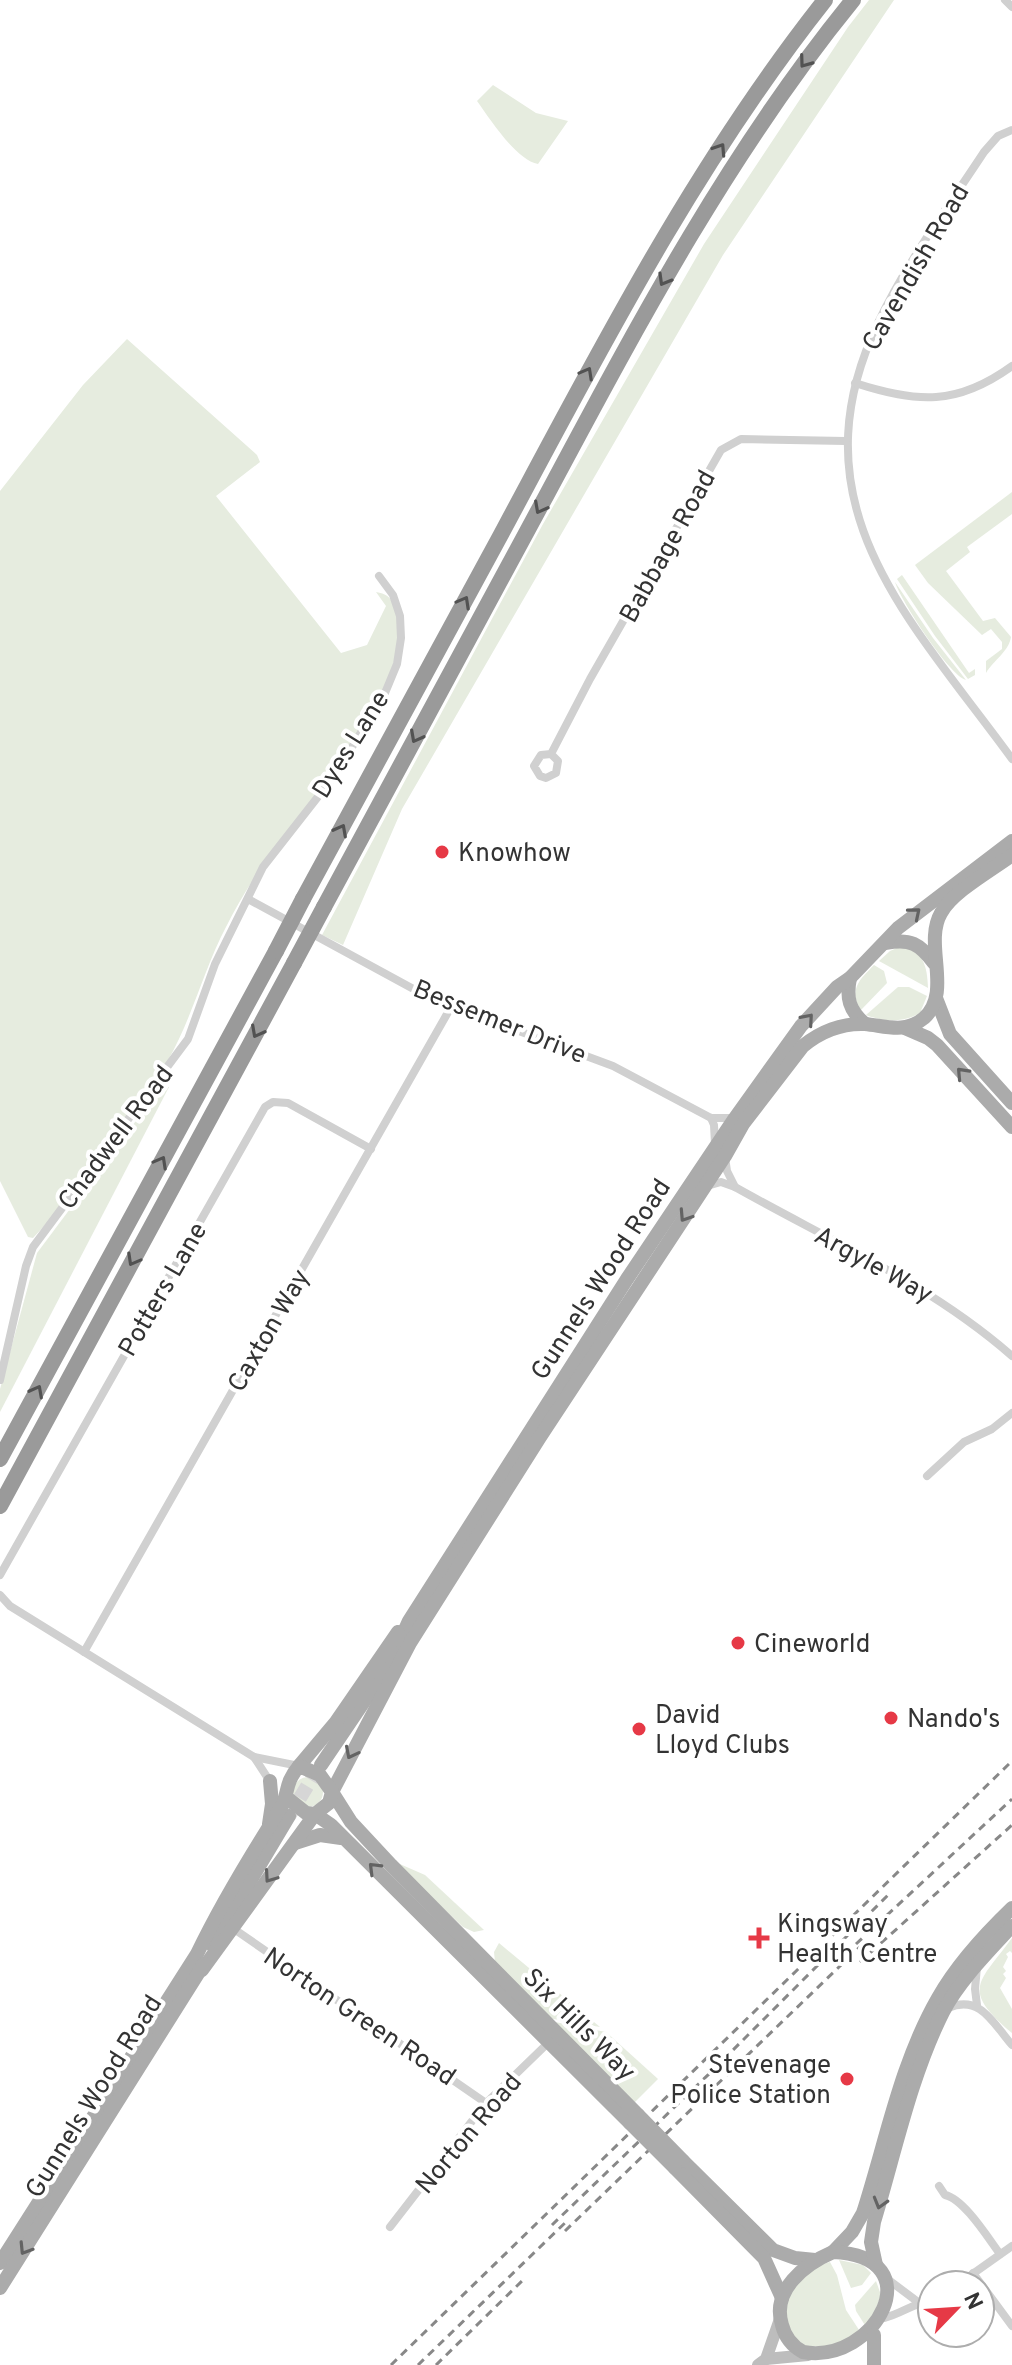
<svg xmlns="http://www.w3.org/2000/svg" width="1012" height="2365" font-family="Overpass,sans-serif">
<style>
.green{fill:#e6ecdf}
.lines{fill:none;stroke-linecap:round;stroke-linejoin:round}
.primary-tunnel{stroke:#d6d6d6;stroke-width:14;stroke-dasharray:14 7;stroke-linecap:butt}
.minor{stroke:#d0d0d0;stroke-width:8}
.secondary{stroke:#bdbdbd;stroke-width:12}
.primary{stroke:#ababab;stroke-width:14}
.motorway{stroke:#9a9a9a;stroke-width:16}
.rail{stroke:#888;stroke-width:3;stroke-dasharray:8 6;stroke-linecap:butt}
.primary-bridge{stroke:#ababab;stroke-width:14}
.motorway-bridge{stroke:#9a9a9a;stroke-width:16}
.oneway{stroke:#525252}
.oneway2{stroke:#636363}
.poi-dot{fill:#e63946;stroke:#fff;stroke-width:3}
.labels{text-anchor:middle;stroke-width:8;stroke-linejoin:round;paint-order:stroke}
.street-label{font-size:26px;fill:#333;stroke:#fff}
.poi-label{font-size:26px;fill:#333;stroke:#fff;text-anchor:start}
</style>
<rect width="100%" height="100%" fill="#fff"/>
<g class="green">
<polygon points="869,0 894,0 723,255 402,809 343,945 322,935 543,524 704,244 848,27"/>
<path d="M493,85L536,113L568,121L538,164C516,160 490,119 477,101Z"/>
<path d="M127,339L257,455L260,462L216,496L341,653L367,645L386,606L376,592C389,594 392,599 396,611C420,684 292,821 253,880C243,895 234,911 226,927C203,971 192,1019 167,1062L57,1212L33,1238L28,1237L0,1181V491L83,385Z"/>
<path d="M1012,492V514L967,547L970,552L946,571L983,621L995,618L1011,637C1009,651 994,660 986,673V661L1002,649V642L991,629L982,635L928,583L915,565Z"/>
<polygon points="902,575 969,673 975,669 975,675 968,679 935,636 897,579"/>
<path d="M895,582L933,638L966,680C949,675 901,601 895,582Z"/>
<path d="M899,947C924,950 927,966 928,988L879,961L890,951Z"/>
<path d="M874,965L884,971L887,983L861,1010C848,990 860,979 874,965Z"/>
<path d="M898,987H909L927,996L920,1013C903,1023 884,1022 866,1015Z"/>
<polygon points="162,1086 169,1087 0,1412 0,1389 37,1253"/>
<circle cx="308" cy="1792" r="15"/>
<polygon points="393,1861 425,1875 484,1930 474,1932 463,1927"/>
<path d="M1012,1938V1953L1010,1951L1006,1954L1008,1957L1003,1967L1006,1971L1003,1974L1006,1978L1000,1988L1012,2009V2033C960,1989 979,1983 1012,1938Z"/>
<polygon points="499,1943 600,2027 548,2018 495,1962 494,1952"/>
<polygon points="555,2022 606,2032 658,2079 634,2103"/>
<polygon points="839,2260 863,2265 871,2273 862,2285 851,2288"/>
<path d="M830,2262L837,2275L846,2310L863,2336L852,2346H802C798,2341 792,2336 790,2330C774,2301 803,2269 830,2262Z"/>
<polygon points="876,2281 881,2295 868,2330 856,2311 855,2305"/>
</g>
<g class="lines">
<polyline class="primary-tunnel" points="289,1816 320,1765"/>
<g class="minor">
<polyline points="1005,0 1012,7"/>
<path d="M1012,130L998,136L984,152C948,207 906,263 878,323C791,506 910,619 1012,759"/>
<path d="M855,383C917,403 957,406 1012,366"/>
<polyline points="551,754 541,755 534,766 540,776 546,778 556,773 558,761 551,754 590,679 721,450 741,439 846,441"/>
<polyline points="248,899 430,998 613,1066 711,1118 735,1118"/>
<polyline points="711,1118 714,1125 715,1144"/>
<polyline points="725,1157 727,1171 735,1187"/>
<path d="M707,1186L721,1182L735,1187C829,1240 930,1284 1012,1356"/>
<polyline points="0,1380 26,1266 33,1247 188,1039 215,964 263,867 335,775 385,693 397,664 401,638 400,616 393,595 379,576"/>
<polyline points="927,1476 964,1442 992,1429 1012,1413"/>
<polyline points="0,1575 265,1107 273,1102 288,1103 371,1149"/>
<polyline points="0,1595 10,1606 254,1757 299,1766"/>
<polyline points="84,1652 451,1007"/>
<polyline points="254,1757 271,1783"/>
<polyline points="234,1929 486,2103"/>
<polyline points="977,2005 975,1989 977,1967"/>
<path d="M948,2008C980,1994 993,2023 1012,2045"/>
<path d="M939,2186L945,2195C964,2199 988,2238 1000,2254"/>
<polyline points="390,2227 486,2103 549,2042"/>
<polyline points="973,2273 1012,2326"/>
<polyline points="886,2278 918,2302"/>
<polyline points="957,2285 1012,2246"/>
<path d="M884,2318C901,2314 914,2303 932,2300"/>
</g>
<g class="secondary">
<polyline points="766,2359 808,2355"/>
<polyline points="758,2365 766,2359 780,2319"/>
</g>
<g class="primary">
<path d="M886,943C910,938 920,944 934,963"/>
<path d="M850,978C846,998 849,1010 865,1024"/>
<polyline points="936,998 950,1034 1012,1103"/>
<polyline points="905,1028 928,1038 937,1045 1012,1127"/>
<polyline points="321,1765 390,1663 409,1621 627,1279 735,1118 801,1026 837,987 850,978 898,928 1012,841"/>
<polyline points="299,1766 336,1722 398,1632"/>
<polyline points="269,1824 272,1804 270,1781"/>
<polyline points="295,1843 320,1835 341,1838"/>
<polyline points="212,1945 289,1816"/>
<polyline points="202,1970 315,1814 331,1825 630,2123"/>
<path d="M638,2115L391,1865L351,1822L332,1792L410,1643L540,1437L725,1156L743,1124L803,1046C820,1032 842,1023 865,1024C886,1026 905,1034 924,1018C953,992 923,944 941,913C952,892 992,870 1012,855"/>
<polyline points="683,2161 773,2250 795,2258 815,2260"/>
<polyline points="675,2168 764,2258 782,2298"/>
<path d="M833,2252L852,2232L863,2213C886,2142 900,2064 938,1998C957,1964 984,1935 1012,1908"/>
<path d="M833,2252C934,2256 876,2365 803,2352C792,2346 785,2337 782,2325C771,2290 805,2264 833,2252Z"/>
<path d="M0,2263L197,1954C221,1904 249,1858 279,1811C290,1794 283,1785 299,1766L320,1775L332,1792L329,1803L315,1814L306,1813L286,1797"/>
<path d="M876,2265L871,2242L874,2222C895,2153 910,2078 943,2012C959,1981 988,1952 1012,1926"/>
<polyline points="0,2288 204,1964"/>
<polyline points="874,2335 874,2365"/>
</g>
<g class="motorway">
<path d="M303,899C378,761 454,623 528,484C617,317 707,149 825,0"/>
<path d="M324,907C398,770 472,634 545,498C637,326 729,152 853,0"/>
<polyline points="0,1459 276,951"/>
<polyline points="0,1506 294,963"/>
</g>
<g class="rail">
<polyline points="856,1944 1012,1799"/>
<polyline points="860,1962 1012,1825"/>
<polyline points="552,2225 711,2072 889,1894"/>
<polyline points="565,2231 867,1940"/>
<polyline points="391,2365 1011,1762"/>
<polyline points="418,2365 568,2220"/>
<polyline points="436,2365 523,2280"/>
</g>
<g class="primary-bridge">
<polyline points="638,2115 683,2161"/>
<polyline points="630,2123 675,2168"/>
</g>
<g class="motorway-bridge">
<polyline points="276,951 303,899"/>
<polyline points="294,963 324,907"/>
</g>
</g>
<defs><path id="oneway-chevron" d="M-2-3.5L2.5 0L-2 3.5" fill="none" stroke-width="1.6" stroke-linecap="round" stroke-linejoin="round" transform="scale(2)"/></defs>
<g class="oneway">
<use href="#oneway-chevron" transform="translate(805 62) rotate(126)"/>
<use href="#oneway-chevron" transform="translate(720 149) rotate(-57)"/>
<use href="#oneway-chevron" transform="translate(664 280) rotate(120)"/>
<use href="#oneway-chevron" transform="translate(587 373) rotate(-61)"/>
<use href="#oneway-chevron" transform="translate(540 508) rotate(118)"/>
<use href="#oneway-chevron" transform="translate(464 602) rotate(-61)"/>
<use href="#oneway-chevron" transform="translate(416 737) rotate(118)"/>
<use href="#oneway-chevron" transform="translate(341 830) rotate(-62)"/>
<use href="#oneway-chevron" transform="translate(257 1032) rotate(118)"/>
<use href="#oneway-chevron" transform="translate(161 1162) rotate(-61)"/>
<use href="#oneway-chevron" transform="translate(133 1260) rotate(119)"/>
<use href="#oneway-chevron" transform="translate(37 1391) rotate(-62)"/>
</g>
<g class="oneway2">
<use href="#oneway-chevron" transform="translate(915 913) rotate(-40)"/>
<use href="#oneway-chevron" transform="translate(808 1019) rotate(-49)"/>
<use href="#oneway-chevron" transform="translate(962 1073) rotate(-133)"/>
<use href="#oneway-chevron" transform="translate(685 1216) rotate(123)"/>
<use href="#oneway-chevron" transform="translate(351 1753) rotate(117)"/>
<use href="#oneway-chevron" transform="translate(374 1868) rotate(-135)"/>
<use href="#oneway-chevron" transform="translate(270 1877) rotate(125)"/>
<use href="#oneway-chevron" transform="translate(880 2203) rotate(106)"/>
<use href="#oneway-chevron" transform="translate(25 2249) rotate(122)"/>
</g>
<g class="poi-dot">
<circle cx="442" cy="852" r="8"/>
<circle cx="738" cy="1643" r="8"/>
<circle cx="891" cy="1718" r="8"/>
<circle cx="639" cy="1729" r="8"/>
<path d="M755 1926h8v8h8v8h-8v8h-8v-8h-8v-8h8z"/>
<circle cx="847" cy="2079" r="8"/>
</g>
<g class="labels">
<g class="street-label">
<text transform="translate(915 267) rotate(-60)" y="9">Cavendish Road</text>
<text transform="translate(667 546) rotate(-61)" y="9">Babbage Road</text>
<text transform="translate(350 744) rotate(-58)" y="9">Dyes Lane</text>
<text transform="translate(500 1021) rotate(22)" y="9">Bessemer Drive</text>
<text transform="translate(115 1137) rotate(-53)" y="9">Chadwell Road</text>
<text transform="translate(874 1264) rotate(29)" y="9">Argyle Way</text>
<text transform="translate(600 1279) rotate(-57)" y="9">Gunnels Wood Road</text>
<text transform="translate(162 1289) rotate(-60)" y="9">Potters Lane</text>
<text transform="translate(268 1330) rotate(-60)" y="9">Caxton Way</text>
<text transform="translate(360 2016) rotate(34)" y="9">Norton Green Road</text>
<text transform="translate(580 2024) rotate(45)" y="9">Six Hills Way</text>
<text transform="translate(93 2096) rotate(-58)" y="9">Gunnels Wood Road</text>
<text transform="translate(468 2133) rotate(-50)" y="9">Norton Road</text>
</g>
<g class="poi-label">
<text x="458" y="861">Knowhow</text>
<text x="754" y="1652">Cineworld</text>
<text x="655" y="1723">David<tspan x="655" dy="30">Lloyd Clubs</tspan></text>
<text x="907" y="1727">Nando's</text>
<text x="777" y="1932">Kingsway<tspan x="777" dy="30">Health Centre</tspan></text>
<text x="831" y="2073" text-anchor="end">Stevenage<tspan x="831" dy="30">Police Station</tspan></text>
</g>
</g>
<g transform="translate(956 2309) rotate(65)"><circle r="38" fill="#ffffff" stroke="#adadad" stroke-width="2"/>
<path d="M0-6L14 30L0 20L-14 30Z" fill="#e63946"/>
<text y="-12" font-size="22" font-weight="bold" text-anchor="middle" fill="#333333">N</text>
</g>
</svg>
